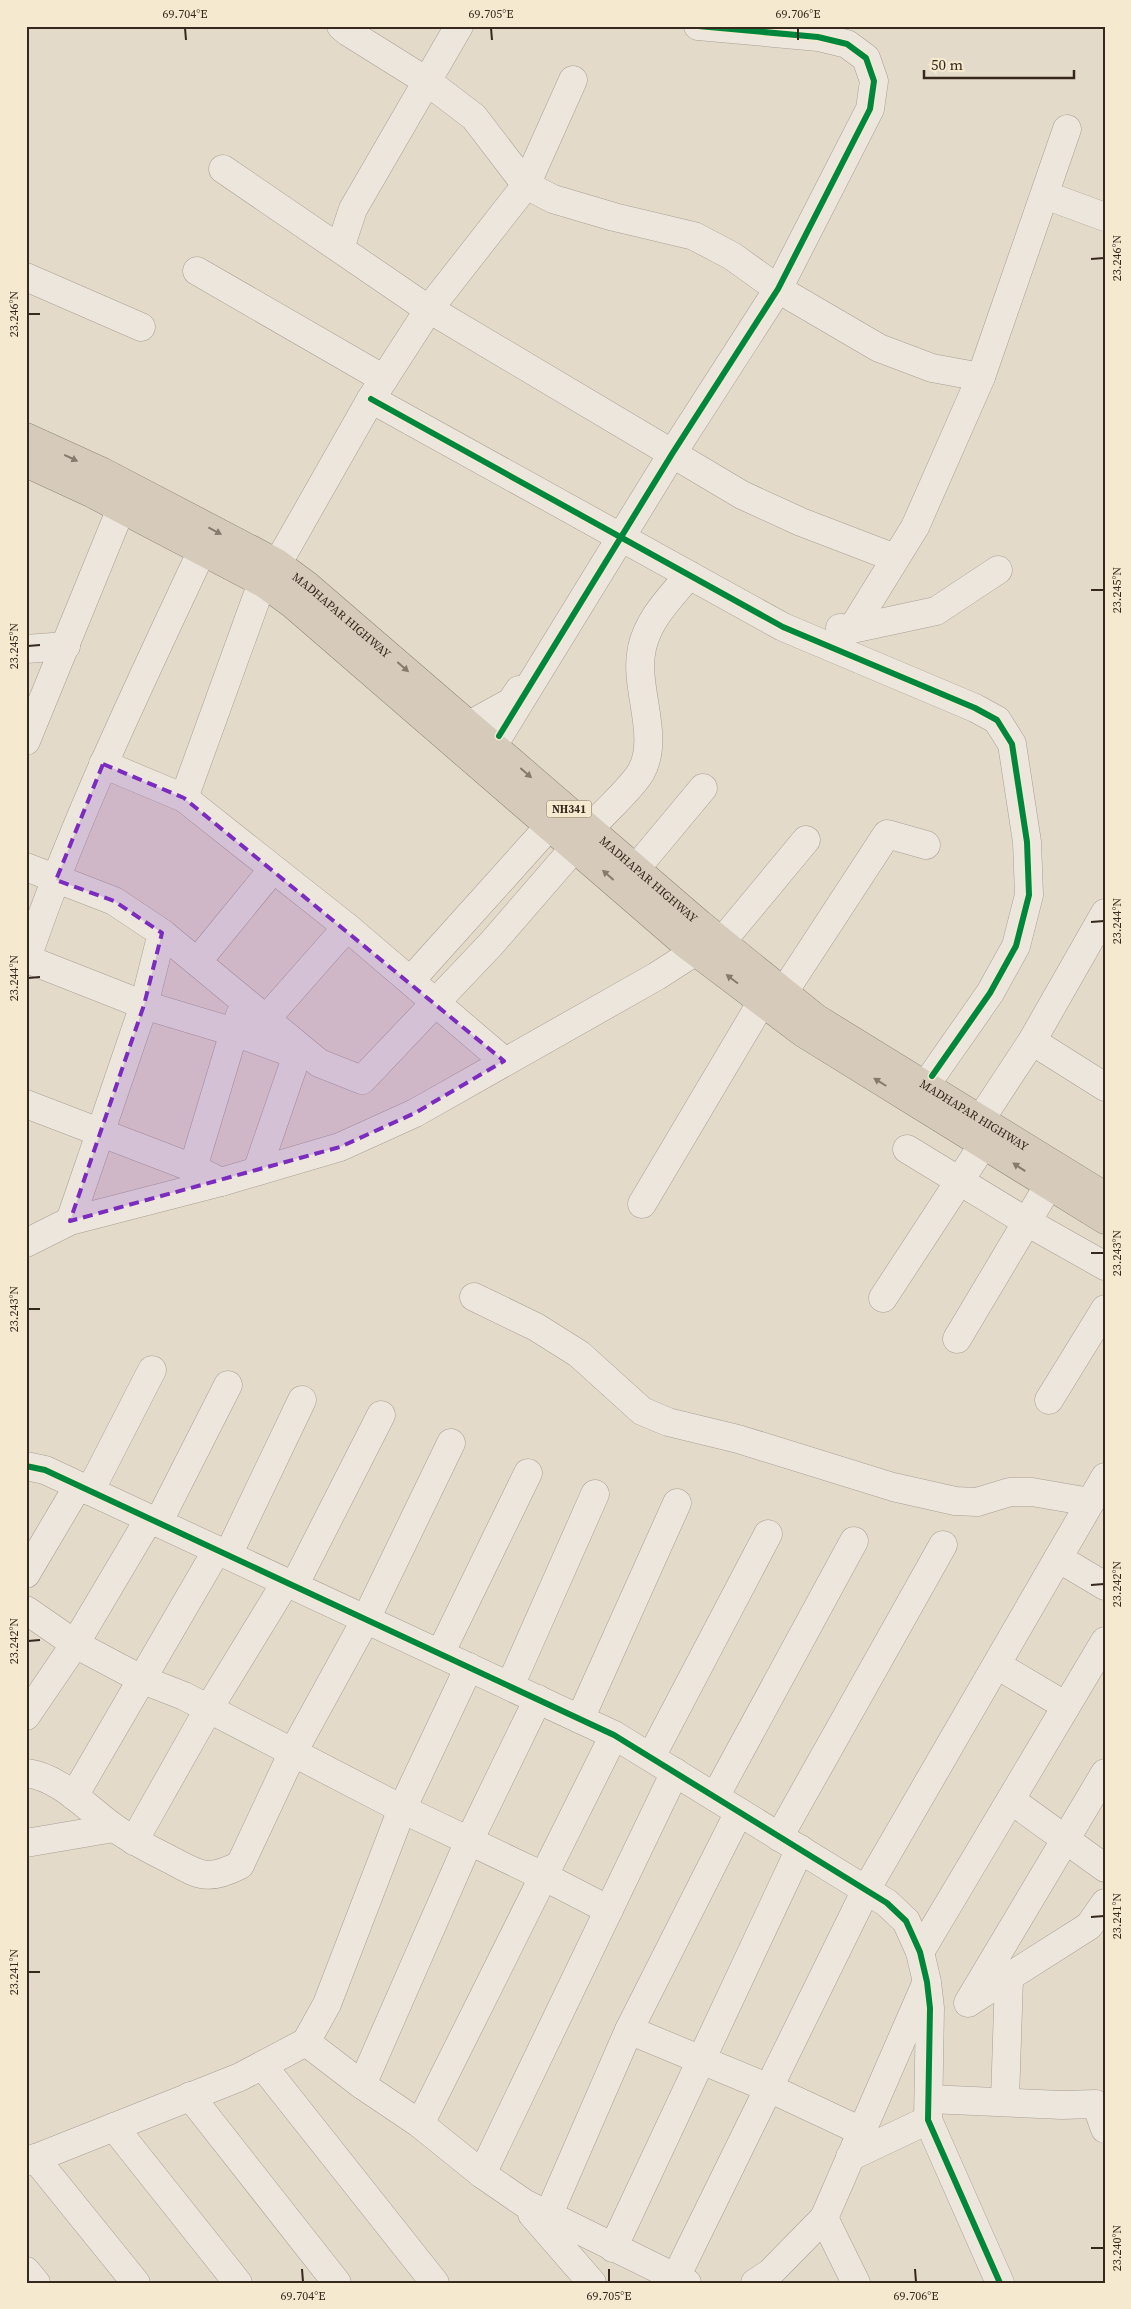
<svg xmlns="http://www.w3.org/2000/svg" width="1131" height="2309" font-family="'Source Serif 4',serif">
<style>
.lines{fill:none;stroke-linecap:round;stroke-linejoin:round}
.minor-casing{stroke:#a89f94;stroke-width:29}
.highway-casing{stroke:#8e857a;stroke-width:29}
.minor{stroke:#ece6dc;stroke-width:28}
.highway{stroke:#d6cbbb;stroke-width:28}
.cycleway-casing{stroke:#f5e9cf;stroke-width:9}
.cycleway{stroke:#00873e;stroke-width:6}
.oneway{fill:#867a6c}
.marked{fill:#7b2cbf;fill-opacity:0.2;stroke:#7b2cbf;stroke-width:4;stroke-dasharray:10 6;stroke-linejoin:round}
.ticks{fill:none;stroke:#36281c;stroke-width:2}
.labels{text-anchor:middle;stroke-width:4;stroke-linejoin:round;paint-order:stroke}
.shield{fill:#f5e9cf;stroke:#6f6252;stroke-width:1}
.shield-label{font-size:11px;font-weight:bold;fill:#36281c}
.street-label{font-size:12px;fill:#36281c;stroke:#f5e9cf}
.neatline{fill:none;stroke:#36281c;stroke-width:2}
.ticks-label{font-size:12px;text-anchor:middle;fill:#36281c}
</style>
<rect width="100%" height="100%" fill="#e4daca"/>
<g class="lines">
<defs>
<g id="minor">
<polyline points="341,26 348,32 428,82 474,117 526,185 553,199 614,217 694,236 732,256 778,289 879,348 932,368 981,377"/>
<polyline points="223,169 419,303 742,495 801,522 895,558"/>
<polyline points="1045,195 1105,217"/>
<polyline points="340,248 353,209 459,26"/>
<polyline points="197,271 384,379"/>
<polyline points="26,277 141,327"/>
<polyline points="371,399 783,627 975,708 997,720 1012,744 1027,842 1029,895 1016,946 990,993 932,1076"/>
<polyline points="283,554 371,399 429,309 526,185 573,80"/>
<polyline points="840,628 852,629 936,611 998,570"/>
<polyline points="852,629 915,527 981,377 1067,129"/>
<polyline points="26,649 66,646"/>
<polyline points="480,719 511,702 519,690"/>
<polyline points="499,736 672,454 778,289 870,109 874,81 866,58 847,44 818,37 698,26"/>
<polyline points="26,741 118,516"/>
<polyline points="103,764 184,798 347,927 504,1061"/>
<polyline points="184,798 259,591"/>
<path d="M598,820C610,807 633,786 641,772C661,736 633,687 642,648C648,619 671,597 689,575"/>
<polyline points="643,860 703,788"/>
<polyline points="26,867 114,901 162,933 319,1063 362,1080 492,943 569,854"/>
<polyline points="728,934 806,840"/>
<polyline points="27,959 144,1005 234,1032 301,1056"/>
<path d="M26,961C73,822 137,690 199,557"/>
<polyline points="197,962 273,869"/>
<polyline points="411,980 544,832"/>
<polyline points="789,984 887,834 926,845"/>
<polyline points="266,1019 347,927"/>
<polyline points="1032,1041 1105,1087"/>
<polyline points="26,1104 193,1168 221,1182"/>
<polyline points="986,1111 1032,1041 1105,913"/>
<polyline points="907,1149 1027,1222 1105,1266"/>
<polyline points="193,1168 234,1032 240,1015"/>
<polyline points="257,1171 297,1055"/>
<polyline points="642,1204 757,1010"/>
<polyline points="70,1221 144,1005 162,933"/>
<polyline points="26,1243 70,1221 221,1182 340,1147 415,1113 657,976 688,956"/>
<polyline points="474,1297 536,1327 579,1354 642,1411 668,1422 738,1439 893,1487 955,1501 977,1502 1010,1492 1032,1492 1090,1502"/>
<polyline points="883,1298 979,1151"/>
<polyline points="957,1339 1044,1193"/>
<polyline points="1049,1400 1105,1309"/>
<polyline points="26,1466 45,1470 614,1735 887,1903 906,1921 920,1952 927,1982 930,2008 928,2120 1000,2283"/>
<polyline points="90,1491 152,1370"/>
<polyline points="158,1523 228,1385"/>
<polyline points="228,1555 302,1400"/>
<polyline points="1058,1558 1105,1586"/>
<polyline points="26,1574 78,1486"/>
<polyline points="294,1586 381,1415"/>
<polyline points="26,1610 75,1644 143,1680 184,1696 402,1809 545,1877 609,1910"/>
<polyline points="440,1654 528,1473"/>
<polyline points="997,1665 1066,1706"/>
<polyline points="510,1686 595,1494"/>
<polyline points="26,1716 75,1644 149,1519"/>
<polyline points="580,1719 677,1503"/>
<polyline points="651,1757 768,1534"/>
<path d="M26,1773C61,1777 88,1810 116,1829C133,1841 151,1850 169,1859C199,1875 207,1882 240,1865L292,1754L366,1619L451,1443"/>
<polyline points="74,1796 217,1550"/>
<polyline points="715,1797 854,1541"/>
<polyline points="1011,1800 1105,1868"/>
<polyline points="779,1837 943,1545"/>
<polyline points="134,1841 209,1708 286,1582"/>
<polyline points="26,1843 114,1828"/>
<polyline points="920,1952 1105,1641"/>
<polyline points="971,2001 1089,1926 1105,1903"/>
<polyline points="968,2003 1105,1773"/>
<polyline points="629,2030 769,2088 861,2131"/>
<polyline points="306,2042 362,2085 420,2124 482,2174 524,2203 687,2283"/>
<polyline points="263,2066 435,2283"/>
<polyline points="362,2085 469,1841 538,1699"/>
<polyline points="190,2096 337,2283"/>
<polyline points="929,2099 1062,2105 1096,2104 1105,2129"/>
<polyline points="1005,2100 1009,1978"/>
<polyline points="420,2124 614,1735"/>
<polyline points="114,2127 238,2283"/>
<polyline points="850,2157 928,2120"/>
<polyline points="35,2158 136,2283"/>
<polyline points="26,2162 240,2077 306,2042 327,2004 402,1809 469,1667"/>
<polyline points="482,2174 675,1772"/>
<polyline points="532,2214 592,2283"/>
<polyline points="548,2216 629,2030 739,1812"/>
<polyline points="824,2218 856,2283"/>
<polyline points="613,2248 800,1849"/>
<polyline points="26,2271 36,2283"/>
<polyline points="675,2279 866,1890 1105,1477"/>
<polyline points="755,2283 770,2273 824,2218 925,1986"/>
</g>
<g id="highway">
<path id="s1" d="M26,437L103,472L277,563L308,586L700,924L816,1018L1105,1196"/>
<polyline points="26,463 91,493 263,583 292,604 684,943 803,1033 1105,1220"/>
</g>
</defs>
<use href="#minor" class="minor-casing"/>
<use href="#highway" class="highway-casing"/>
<use href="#minor" class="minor"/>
<use href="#highway" class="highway"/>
<defs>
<g id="cycleway">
<polyline points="371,399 783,627 975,708 997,720 1012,744 1027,842 1029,895 1016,946 990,993 932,1076"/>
<polyline points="499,736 672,454 778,289 870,109 874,81 866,58 847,44 818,37 698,26"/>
<polyline points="26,1466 45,1470 614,1735 887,1903 906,1921 920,1952 927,1982 930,2008 928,2120 1000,2283"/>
</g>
</defs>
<use href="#cycleway" class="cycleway-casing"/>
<use href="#cycleway" class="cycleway"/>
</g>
<defs><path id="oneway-solid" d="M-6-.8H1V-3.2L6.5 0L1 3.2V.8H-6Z" transform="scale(1.25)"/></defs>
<g class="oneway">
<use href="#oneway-solid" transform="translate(71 458) rotate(25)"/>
<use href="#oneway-solid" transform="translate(215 531) rotate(28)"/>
<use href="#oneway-solid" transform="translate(403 667) rotate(41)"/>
<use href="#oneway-solid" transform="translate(526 773) rotate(41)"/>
<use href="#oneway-solid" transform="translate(608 875) rotate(-139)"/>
<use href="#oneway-solid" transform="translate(732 979) rotate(-143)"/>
<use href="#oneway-solid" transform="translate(880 1082) rotate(-148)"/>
<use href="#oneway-solid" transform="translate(1019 1167) rotate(-147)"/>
</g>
<path class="marked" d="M103,764L184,798L504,1061L415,1113L340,1147L70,1221L144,1005L162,933L114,901L56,880Z"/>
<path class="ticks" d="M185,28L186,40M491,28L492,40M798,28V40M1091,259L1104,258M28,314H40M1091,590H1104M28,646L40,645M1091,922L1104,921M28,978L40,977M1091,1253H1104M28,1309H40M1091,1585L1104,1584M28,1641L40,1640M1091,1917L1104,1916M28,1972H40M1091,2248H1104M302,2269L303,2282M609,2269V2282M915,2269L916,2282"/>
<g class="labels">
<rect class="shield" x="546.5" y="800.5" width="45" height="17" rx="4"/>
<g class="shield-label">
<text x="569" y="813">NH341</text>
</g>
<g class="street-label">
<text dy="4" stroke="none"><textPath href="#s1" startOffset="364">MADHAPAR HIGHWAY</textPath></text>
<text dy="4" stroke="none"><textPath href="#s1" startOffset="769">MADHAPAR HIGHWAY</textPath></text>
<text dy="4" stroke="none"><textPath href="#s1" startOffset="1172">MADHAPAR HIGHWAY</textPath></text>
</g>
</g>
<rect width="1131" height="2309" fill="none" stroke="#f5e9cf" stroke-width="55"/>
<path d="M924 70v8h150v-8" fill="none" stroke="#36281c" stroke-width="2.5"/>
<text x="931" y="70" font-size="15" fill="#36281c" stroke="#f5e9cf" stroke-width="4" paint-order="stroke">50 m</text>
<rect x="28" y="28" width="1076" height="2254" class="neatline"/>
<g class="ticks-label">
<text x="185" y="18">69.704°E</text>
<text x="491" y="18">69.705°E</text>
<text x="798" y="18">69.706°E</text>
<text transform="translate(1117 258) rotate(-90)" y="4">23.246°N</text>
<text transform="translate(14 314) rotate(-90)" y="4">23.246°N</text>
<text transform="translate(1117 590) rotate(-90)" y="4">23.245°N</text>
<text transform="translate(14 646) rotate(-90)" y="4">23.245°N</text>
<text transform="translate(1117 921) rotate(-90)" y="4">23.244°N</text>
<text transform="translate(14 978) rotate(-90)" y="4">23.244°N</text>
<text transform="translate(1117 1253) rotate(-90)" y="4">23.243°N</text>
<text transform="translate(14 1309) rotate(-90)" y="4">23.243°N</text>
<text transform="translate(1117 1584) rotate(-90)" y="4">23.242°N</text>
<text transform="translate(14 1641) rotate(-90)" y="4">23.242°N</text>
<text transform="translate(1117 1916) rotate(-90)" y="4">23.241°N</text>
<text transform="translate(14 1972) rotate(-90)" y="4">23.241°N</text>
<text transform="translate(1117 2248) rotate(-90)" y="4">23.240°N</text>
<text x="303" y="2300">69.704°E</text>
<text x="609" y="2300">69.705°E</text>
<text x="916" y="2300">69.706°E</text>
</g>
</svg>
